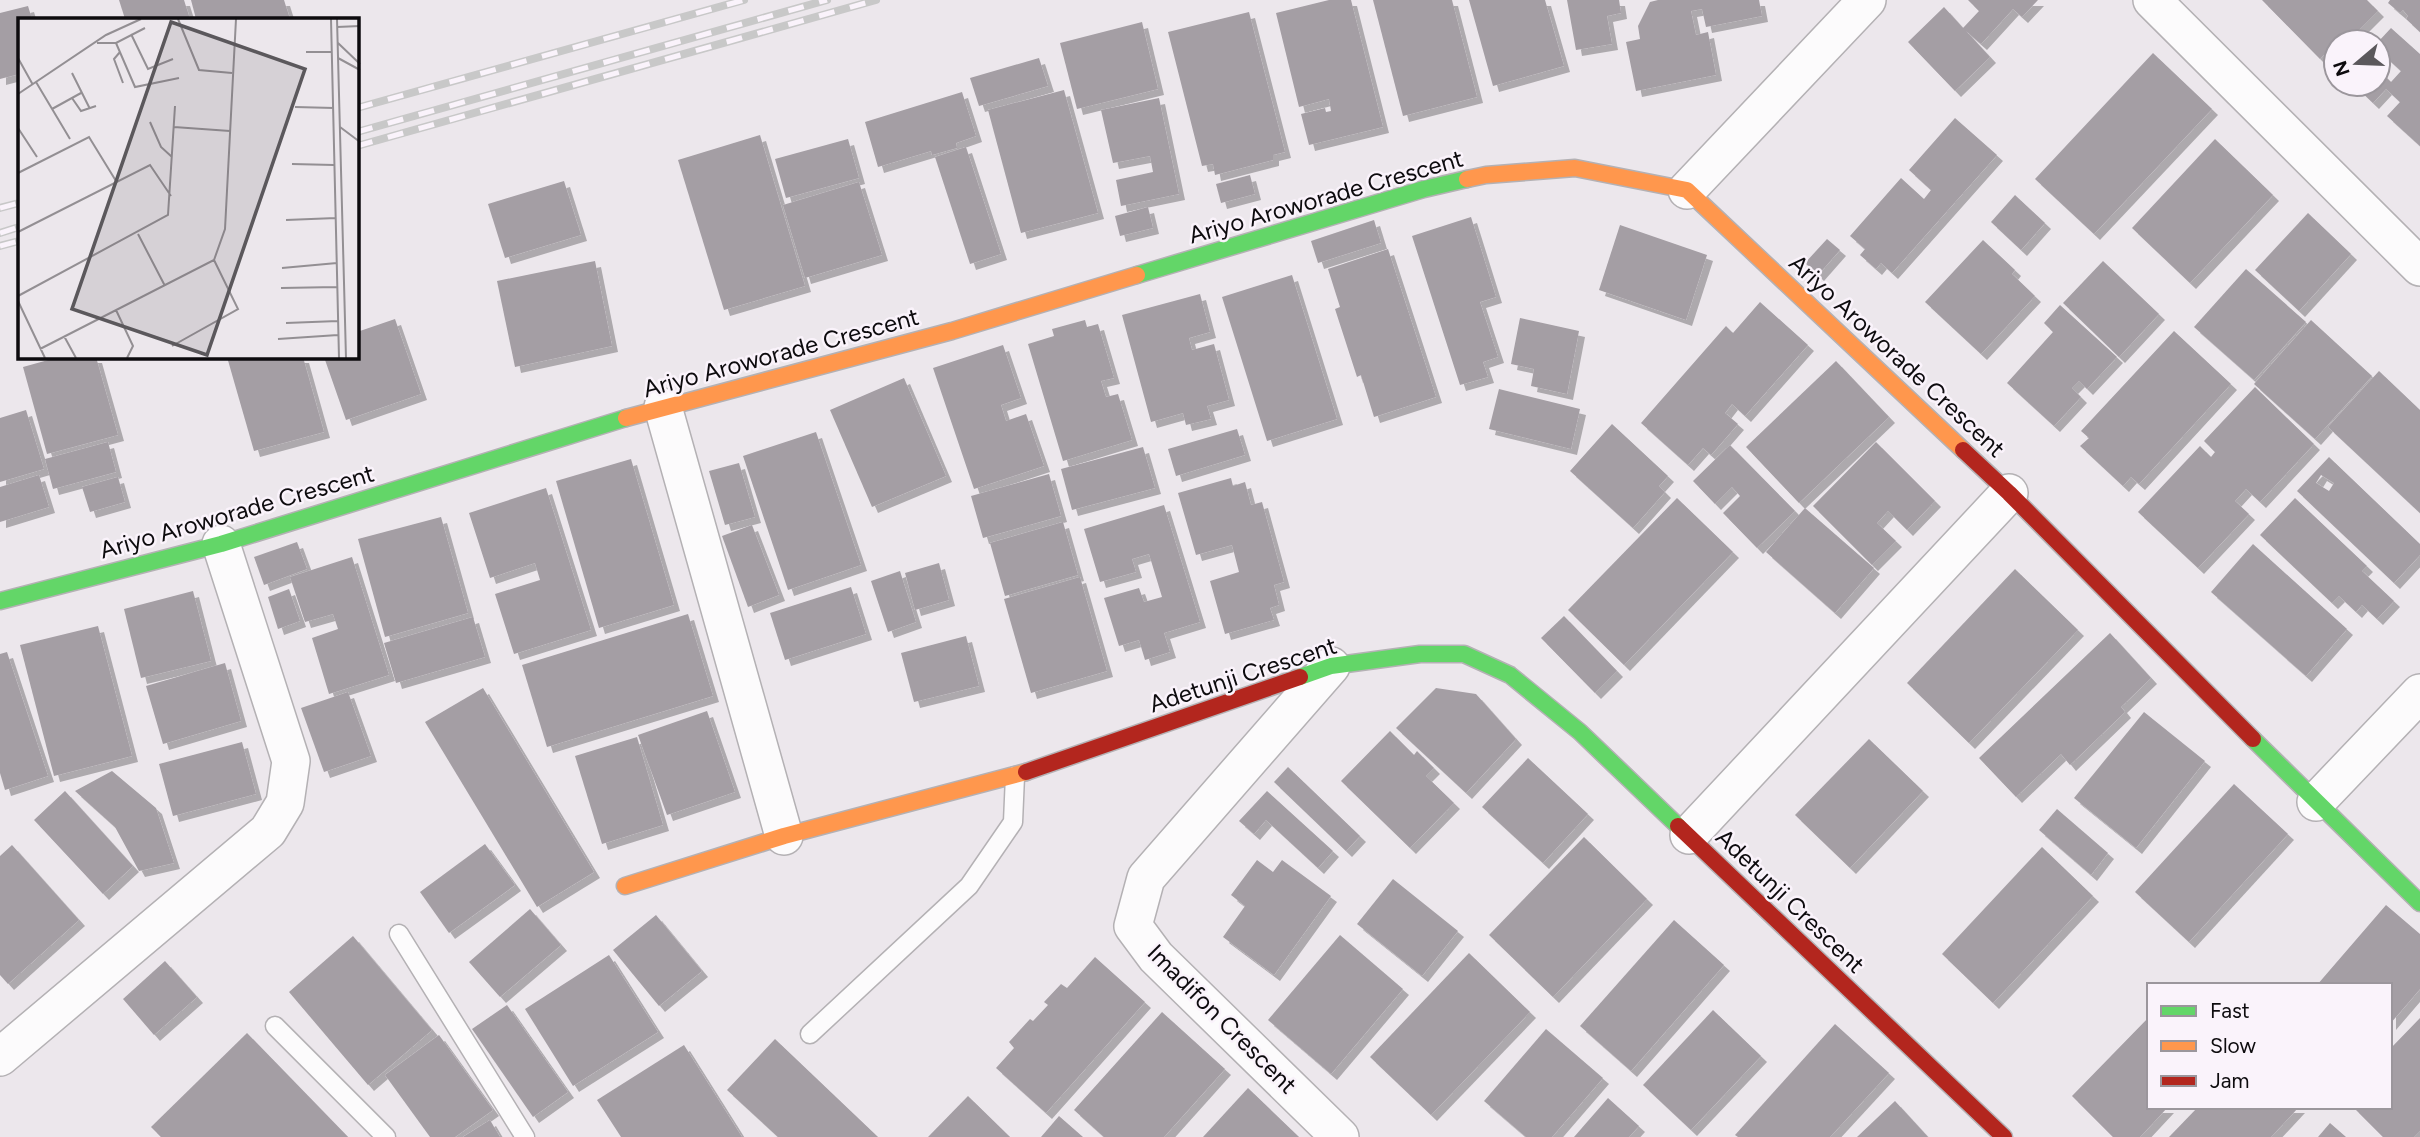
<svg xmlns="http://www.w3.org/2000/svg" width="2420" height="1137" font-family="Figtree,sans-serif">
<style>
.building{fill:#a49ea4;fill-rule:evenodd;filter:url(#shadow)}
.lines{fill:none;stroke-linecap:round;stroke-linejoin:round}
.lane-casing{stroke:#b4b1b4;stroke-width:21}
.street-casing{stroke:#b4b1b4;stroke-width:40}
.fast-casing{stroke:#b4b1b4;stroke-width:19}
.slow-casing{stroke:#b4b1b4;stroke-width:19}
.jam-casing{stroke:#b4b1b4;stroke-width:19}
.lane{stroke:#fcfbfc;stroke-width:18}
.street{stroke:#fcfbfc;stroke-width:37}
.fast{stroke:#63d668;stroke-width:16}
.slow{stroke:#ff974d;stroke-width:16}
.jam{stroke:#b3261e;stroke-width:16}
.rail-casing{stroke:#c8c8c8;stroke-width:8}
.rail{stroke:#faf3fb;stroke-width:5;stroke-dasharray:16;stroke-linecap:butt}
.labels{text-anchor:middle;stroke-width:5;stroke-linejoin:round;paint-order:stroke}
.street-label{font-size:24px;fill:#0d0b0e;stroke:#faf3fb}
.inset-road{fill:none;stroke:#938f93;stroke-width:2}
.view{fill:#5b585c;fill-opacity:0.15;stroke:#5b585c;stroke-width:3.5}
.inset-edge{fill:none;stroke:#0d0b0e;stroke-width:3.5}
</style>
<defs>
<filter id="shadow"><feDropShadow dx="6" dy="6" stdDeviation="0" flood-color="#0004"/></filter>
</defs>
<rect width="100%" height="100%" fill="#ece7ec"/>
<g class="building">
<polygon points="119,0 184,0 190,19 125,19"/>
<polygon points="191,0 284,0 290,19 196,19"/>
<polygon points="1329,0 1351,0 1383,127 1309,145 1301,114 1325,108 1326,112 1331,111 1329,99 1299,107 1276,13"/>
<polygon points="1373,0 1452,0 1477,97 1403,116"/>
<polygon points="1469,0 1545,0 1564,66 1493,86"/>
<polygon points="1567,0 1619,0 1621,13 1607,16 1612,44 1576,50"/>
<polygon points="1658,0 1759,0 1762,16 1706,27 1702,9 1691,11 1696,35 1708,32 1716,75 1636,91 1626,42 1640,39 1638,26 1650,2"/>
<polygon points="1968,0 2038,0 2022,17 2013,9 1981,44 1966,31 1990,57 1955,91 1908,42 1944,7 1963,28 1979,11"/>
<polygon points="2262,0 2367,0 2378,11 2347,42 2336,42 2320,59"/>
<polygon points="2390,0 2420,0 2420,32 2406,19 2408,16 2403,10 2400,13 2388,3"/>
<polygon points="28,6 32,19 19,19 19,74 0,79 0,13"/>
<polygon points="1249,12 1285,152 1273,155 1273,160 1215,175 1213,164 1202,166 1168,32"/>
<polygon points="1142,22 1158,89 1077,109 1060,43"/>
<polygon points="2391,28 2420,54 2420,146 2387,116 2400,102 2386,89 2373,103 2353,84 2378,84 2378,69 2391,82 2401,71 2378,50 2378,42"/>
<polygon points="2153,53 2212,109 2094,234 2035,179"/>
<polygon points="1039,58 1048,86 979,106 970,78"/>
<polygon points="1064,90 1098,213 1021,233 988,110"/>
<polygon points="962,92 976,136 956,143 957,148 932,155 931,151 878,167 865,122"/>
<polygon points="1159,98 1179,194 1121,206 1116,180 1153,172 1150,156 1113,163 1101,110"/>
<polygon points="1955,118 1997,155 1892,273 1881,263 1876,269 1860,255 1865,249 1850,236 1901,178 1924,199 1931,190 1909,170"/>
<polygon points="760,135 805,286 724,310 678,160"/>
<polygon points="848,139 859,178 786,198 775,159"/>
<polygon points="2215,139 2273,195 2190,283 2132,228"/>
<polygon points="966,147 1001,254 970,264 935,157"/>
<polygon points="1250,175 1255,194 1221,203 1216,184"/>
<polygon points="564,181 581,235 505,258 488,204"/>
<polygon points="859,182 882,255 805,278 783,205"/>
<polygon points="2015,195 2045,223 2021,250 1991,222"/>
<polygon points="1148,207 1153,228 1120,236 1115,216"/>
<polygon points="2308,213 2351,254 2299,311 2255,270"/>
<polygon points="1471,217 1496,297 1480,302 1498,357 1483,362 1488,377 1460,385 1412,236"/>
<polygon points="1374,220 1381,243 1318,263 1311,241"/>
<polygon points="1620,225 1707,255 1686,320 1599,290"/>
<polygon points="1827,239 1840,250 1818,275 1805,263"/>
<polygon points="1983,240 2015,270 2012,274 2035,296 1981,354 1925,302"/>
<polygon points="1388,249 1436,397 1374,417 1361,375 1357,377 1335,309 1340,307 1328,269"/>
<polygon points="595,261 612,346 515,367 497,281"/>
<polygon points="2103,261 2159,314 2119,357 2063,303"/>
<polygon points="2246,269 2306,322 2254,380 2194,327"/>
<polygon points="1292,275 1337,419 1267,441 1222,297"/>
<polygon points="1200,294 1210,332 1189,338 1192,350 1214,344 1229,400 1207,406 1211,419 1186,425 1183,413 1151,422 1122,315"/>
<polygon points="1760,302 1808,345 1745,416 1732,404 1725,413 1738,424 1711,455 1703,448 1688,465 1641,423 1726,326 1733,333"/>
<polygon points="2060,305 2117,357 2087,389 2079,381 2072,388 2081,397 2054,426 2007,383 2053,332 2044,323"/>
<polygon points="1520,318 1579,331 1567,394 1531,386 1534,369 1511,364"/>
<polygon points="395,319 421,394 346,420 324,357 357,357 357,332"/>
<polygon points="1085,320 1087,327 1098,324 1114,378 1101,381 1106,397 1118,394 1132,440 1063,461 1028,344 1054,336 1052,329"/>
<polygon points="2311,320 2372,376 2315,439 2254,384"/>
<polygon points="2174,331 2231,384 2139,484 2131,477 2123,486 2080,446 2089,438 2081,431"/>
<polygon points="1003,345 1021,398 1001,405 1006,421 1026,414 1044,466 974,489 933,368"/>
<polygon points="59,357 96,357 118,435 47,454 23,367"/>
<polygon points="227,357 303,357 324,432 254,451"/>
<polygon points="1836,361 1889,417 1799,503 1746,447"/>
<polygon points="2379,371 2420,410 2420,513 2328,427"/>
<polygon points="904,378 946,476 872,507 830,410"/>
<polygon points="2255,387 2314,444 2260,502 2246,489 2235,501 2249,514 2198,568 2138,512 2200,446 2211,457 2215,452 2204,441"/>
<polygon points="1499,389 1580,409 1571,449 1489,429"/>
<polygon points="26,410 44,469 0,482 0,418"/>
<polygon points="1612,424 1668,476 1659,486 1665,492 1633,528 1570,471"/>
<polygon points="1237,429 1245,455 1176,476 1168,449"/>
<polygon points="816,432 861,565 788,590 743,456"/>
<polygon points="108,442 116,472 53,489 45,459"/>
<polygon points="1876,442 1935,501 1907,530 1888,511 1877,523 1896,541 1872,565 1813,506"/>
<polygon points="1730,445 1795,511 1757,548 1723,513 1740,496 1732,487 1715,504 1693,481"/>
<polygon points="1143,447 1155,488 1072,510 1061,469"/>
<path d="M2329,457L2420,544V555L2394,583L2297,491ZM2321,475L2334,483L2329,491L2316,483Z"/>
<polygon points="631,459 674,605 599,628 556,481"/>
<polygon points="739,463 755,517 725,525 709,471"/>
<polygon points="1049,474 1061,516 983,538 971,496"/>
<polygon points="39,475 49,507 0,522 0,487"/>
<polygon points="118,477 125,502 90,512 82,487"/>
<polygon points="1231,478 1233,486 1245,482 1251,505 1262,502 1284,582 1274,585 1279,605 1270,608 1274,620 1225,634 1210,581 1239,572 1232,545 1196,555 1178,493"/>
<polygon points="546,488 591,630 514,654 495,594 540,580 535,563 490,578 469,513"/>
<polygon points="1677,498 1733,552 1624,665 1568,610"/>
<polygon points="2295,498 2367,566 2362,571 2394,601 2377,619 2362,605 2356,612 2339,596 2332,603 2260,535"/>
<polygon points="1164,505 1200,622 1164,633 1170,652 1145,660 1139,640 1119,646 1104,598 1139,588 1144,602 1162,597 1149,554 1132,559 1136,572 1100,582 1084,529"/>
<polygon points="1805,508 1874,568 1835,613 1766,552"/>
<polygon points="441,517 468,613 385,637 358,539"/>
<polygon points="1063,522 1078,575 1005,596 990,543"/>
<polygon points="752,525 779,595 748,607 722,536"/>
<polygon points="297,542 307,569 264,585 254,557"/>
<polygon points="2253,544 2347,629 2306,676 2211,592"/>
<polygon points="352,557 389,675 329,694 312,638 338,629 333,614 305,622 290,577"/>
<polygon points="939,563 949,600 915,610 905,573"/>
<polygon points="2015,569 2078,630 1969,743 1907,683"/>
<polygon points="900,571 916,622 888,632 871,581"/>
<polygon points="1080,577 1107,671 1031,693 1004,599"/>
<polygon points="851,587 866,634 785,660 770,613"/>
<polygon points="289,589 300,621 278,629 268,597"/>
<polygon points="193,591 211,661 141,678 124,609"/>
<polygon points="688,614 713,696 547,747 522,665"/>
<polygon points="1564,616 1617,671 1595,693 1541,638"/>
<polygon points="473,617 485,657 396,683 384,643"/>
<polygon points="98,626 132,756 54,776 20,645"/>
<polygon points="2110,633 2151,678 2121,707 2125,712 2070,765 2061,754 2016,797 1979,758"/>
<polygon points="966,636 979,686 914,702 901,653"/>
<polygon points="7,652 48,776 5,790 0,773 0,654"/>
<polygon points="225,663 241,721 163,744 146,686"/>
<polygon points="483,688 594,872 537,907 425,722"/>
<polygon points="1436,688 1476,694 1516,739 1466,793 1396,728"/>
<polygon points="348,692 371,756 324,772 301,708"/>
<polygon points="707,711 735,792 667,815 638,735"/>
<polygon points="2144,712 2205,761 2136,848 2074,798"/>
<polygon points="1390,731 1414,755 1417,751 1434,768 1426,776 1454,803 1410,848 1341,781"/>
<polygon points="637,737 663,825 602,844 575,756"/>
<polygon points="1869,739 1923,791 1850,868 1795,815"/>
<polygon points="242,742 256,794 173,816 159,764"/>
<polygon points="1528,758 1588,814 1543,863 1482,807"/>
<polygon points="1288,767 1360,836 1346,851 1274,782"/>
<polygon points="112,771 156,808 174,863 139,871 115,827 75,791"/>
<polygon points="2234,784 2288,834 2189,942 2135,892"/>
<polygon points="65,791 133,866 103,894 34,820"/>
<polygon points="1267,791 1333,851 1318,868 1266,820 1254,834 1239,821"/>
<polygon points="2057,809 2108,853 2091,875 2039,830"/>
<polygon points="1584,837 1647,899 1553,997 1489,935"/>
<polygon points="485,844 515,885 449,933 420,892"/>
<polygon points="12,845 79,920 8,984 0,975 0,856"/>
<polygon points="2042,847 2093,896 1993,1003 1942,954"/>
<polygon points="1257,860 1273,872 1282,860 1331,896 1274,975 1223,937 1245,906 1231,895"/>
<polygon points="1393,879 1458,931 1422,976 1357,924"/>
<polygon points="2386,905 2420,934 2420,989 2390,1024 2390,985 2317,985"/>
<polygon points="530,909 561,945 500,997 469,962"/>
<polygon points="656,915 702,971 659,1006 613,950"/>
<polygon points="1674,920 1724,965 1631,1071 1580,1026"/>
<polygon points="1340,935 1403,989 1331,1074 1268,1020"/>
<polygon points="353,936 432,1030 368,1085 289,992"/>
<polygon points="1469,953 1530,1012 1431,1115 1370,1057"/>
<polygon points="609,955 658,1032 573,1086 525,1009"/>
<polygon points="1095,957 1145,1002 1046,1113 996,1068 1014,1048 1009,1042 1030,1019 1033,1021 1048,1005 1044,1002 1061,984 1067,988"/>
<polygon points="165,961 197,997 154,1035 123,999"/>
<polygon points="507,1005 568,1092 533,1117 472,1029"/>
<polygon points="1713,1010 1761,1056 1691,1130 1643,1085"/>
<polygon points="1162,1012 1225,1069 1164,1137 1104,1137 1074,1110"/>
<polygon points="2149,1017 2149,1107 2168,1107 2140,1137 2113,1137 2072,1096"/>
<polygon points="2420,1018 2420,1131 2414,1137 2383,1137 2353,1107 2390,1107 2390,1049"/>
<polygon points="1835,1024 1889,1073 1830,1137 1738,1137 1735,1135"/>
<polygon points="1546,1029 1603,1078 1552,1137 1526,1137 1484,1101"/>
<polygon points="247,1033 348,1137 161,1137 151,1127"/>
<polygon points="439,1035 493,1110 455,1137 430,1137 385,1075"/>
<polygon points="775,1039 878,1137 778,1137 727,1090"/>
<polygon points="684,1045 742,1137 621,1137 597,1100"/>
<polygon points="1248,1088 1299,1137 1203,1137"/>
<polygon points="968,1096 1010,1137 928,1137"/>
<polygon points="1608,1098 1639,1126 1629,1137 1574,1137"/>
<polygon points="1895,1101 1928,1137 1857,1137"/>
<polygon points="2198,1107 2299,1107 2271,1137 2169,1137"/>
<polygon points="1059,1116 1083,1137 1041,1137"/>
<polygon points="490,1120 500,1137 463,1137"/>
<polygon points="2330,1123 2346,1137 2318,1137"/>
</g>
<g class="lines">
<defs>
<g id="lane">
<polyline points="399,934 525,1137"/>
<polyline points="275,1026 386,1137"/>
<polyline points="810,1034 969,886 1013,822 1015,776"/>
</g>
<g id="street">
<polyline points="2152,0 2420,267"/>
<polyline points="1687,190 1867,0"/>
<polyline points="663,407 784,836"/>
<polyline points="1331,666 1146,878 1133,926 1156,957 1340,1137"/>
<polyline points="2316,802 2420,693"/>
<polyline points="1689,835 2009,493"/>
<polyline points="0,1057 268,831 285,803 291,761 221,544"/>
</g>
<g id="fast">
<polyline points="1137,275 1424,189 1467,179"/>
<polyline points="0,601 221,544 626,418"/>
<polyline points="1300,677 1331,666 1420,654 1464,654 1510,675 1580,732 1678,826"/>
<polyline points="2253,739 2420,903"/>
</g>
<g id="slow">
<polyline points="1467,179 1486,175 1575,168 1687,190 1963,450"/>
<polyline points="626,418 952,331 1137,275"/>
<polyline points="625,886 784,836 1026,772"/>
</g>
<g id="jam">
<polyline points="1963,450 2009,493 2253,739"/>
<polyline points="1026,772 1300,677"/>
<polyline points="1678,826 2004,1137"/>
</g>
</defs>
<use href="#lane" class="lane-casing"/>
<use href="#street" class="street-casing"/>
<use href="#fast" class="fast-casing"/>
<use href="#slow" class="slow-casing"/>
<use href="#jam" class="jam-casing"/>
<use href="#lane" class="lane"/>
<use href="#street" class="street"/>
<use href="#fast" class="fast"/>
<use href="#slow" class="slow"/>
<use href="#jam" class="jam"/>
<defs>
<g id="rail">
<polyline points="357,108 744,0"/>
<polyline points="357,132 827,0"/>
<polyline points="357,146 876,0"/>
<polyline points="0,208 19,203"/>
<polyline points="0,233 19,227"/>
<polyline points="0,246 19,241"/>
</g>
</defs>
<use href="#rail" class="rail-casing"/>
<use href="#rail" class="rail"/>
</g>
<g class="labels">
<g class="street-label">
<text transform="translate(1326 197) rotate(-16)" y="8">Ariyo Aroworade Crescent</text>
<text transform="translate(781 353) rotate(-15)" y="8">Ariyo Aroworade Crescent</text>
<text transform="translate(1897 356) rotate(43)" y="8">Ariyo Aroworade Crescent</text>
<text transform="translate(237 512) rotate(-16)" y="8">Ariyo Aroworade Crescent</text>
<text transform="translate(1243 675) rotate(-18)" y="8">Adetunji Crescent</text>
<text transform="translate(1790 901) rotate(44)" y="8">Adetunji Crescent</text>
<text transform="translate(1222 1019) rotate(45)" y="8">Imadifon Crescent</text>
</g>
</g>
<g transform="translate(18 18)">
<rect width="341" height="341" fill="#ece7ec"/>
<path class="inset-road" d="M160,1L181,52L214,55M313,1L321,340M319,1L328,340M319,9L342,8M113,16L130,51L155,41M79,25H98L127,10M98,25L117,69L161,60M320,25L342,46M102,34L96,41L105,65M288,34H314M0,40L15,67M320,40L342,52M54,55L72,91M18,64L52,121M0,76L88,17L123,1M54,80L63,93L78,88M277,89L316,90M34,91L63,75M132,104L143,129L154,139M156,109L212,113M322,109L342,124M0,110L19,139M274,146L316,147M0,155L71,119L98,163M268,202L318,200M0,214L132,147L153,178M120,216L147,268M264,250L319,245M263,270L319,269M0,278L150,197L157,88M0,283L27,340M98,292L115,328L109,340M268,305L320,303M46,318L58,340M260,321L320,317M154,328L220,291L196,242M22,331L196,242L207,211L218,1"/>
<path class="view" d="M153,4L287,51L189,337L54,291Z"/>
<rect width="341" height="341" class="inset-edge"/>
</g>
<rect x="2147" y="983" width="245" height="126" fill="#faf3fb" stroke="#9b969c" stroke-width="2"/>
<rect x="2161" y="1006" width="35" height="10" fill="#63d668" stroke="#9b969c" stroke-width="2"/>
<text x="2210" y="1018" font-size="21" fill="#0d0b0e">Fast</text>
<rect x="2161" y="1041" width="35" height="10" fill="#ff974d" stroke="#9b969c" stroke-width="2"/>
<text x="2210" y="1053" font-size="21" fill="#0d0b0e">Slow</text>
<rect x="2161" y="1076" width="35" height="10" fill="#b3261e" stroke="#9b969c" stroke-width="2"/>
<text x="2210" y="1088" font-size="21" fill="#0d0b0e">Jam</text>
<g transform="translate(2357 63) rotate(251)"><circle r="33" fill="#faf3fb" stroke="#9b969c" stroke-width="2"/>
<path d="M0-5L12 26L0 18L-12 26Z" fill="#5b585c"/>
<text y="-10" font-size="19" font-weight="bold" text-anchor="middle" fill="#0d0b0e">N</text>
</g>
</svg>
